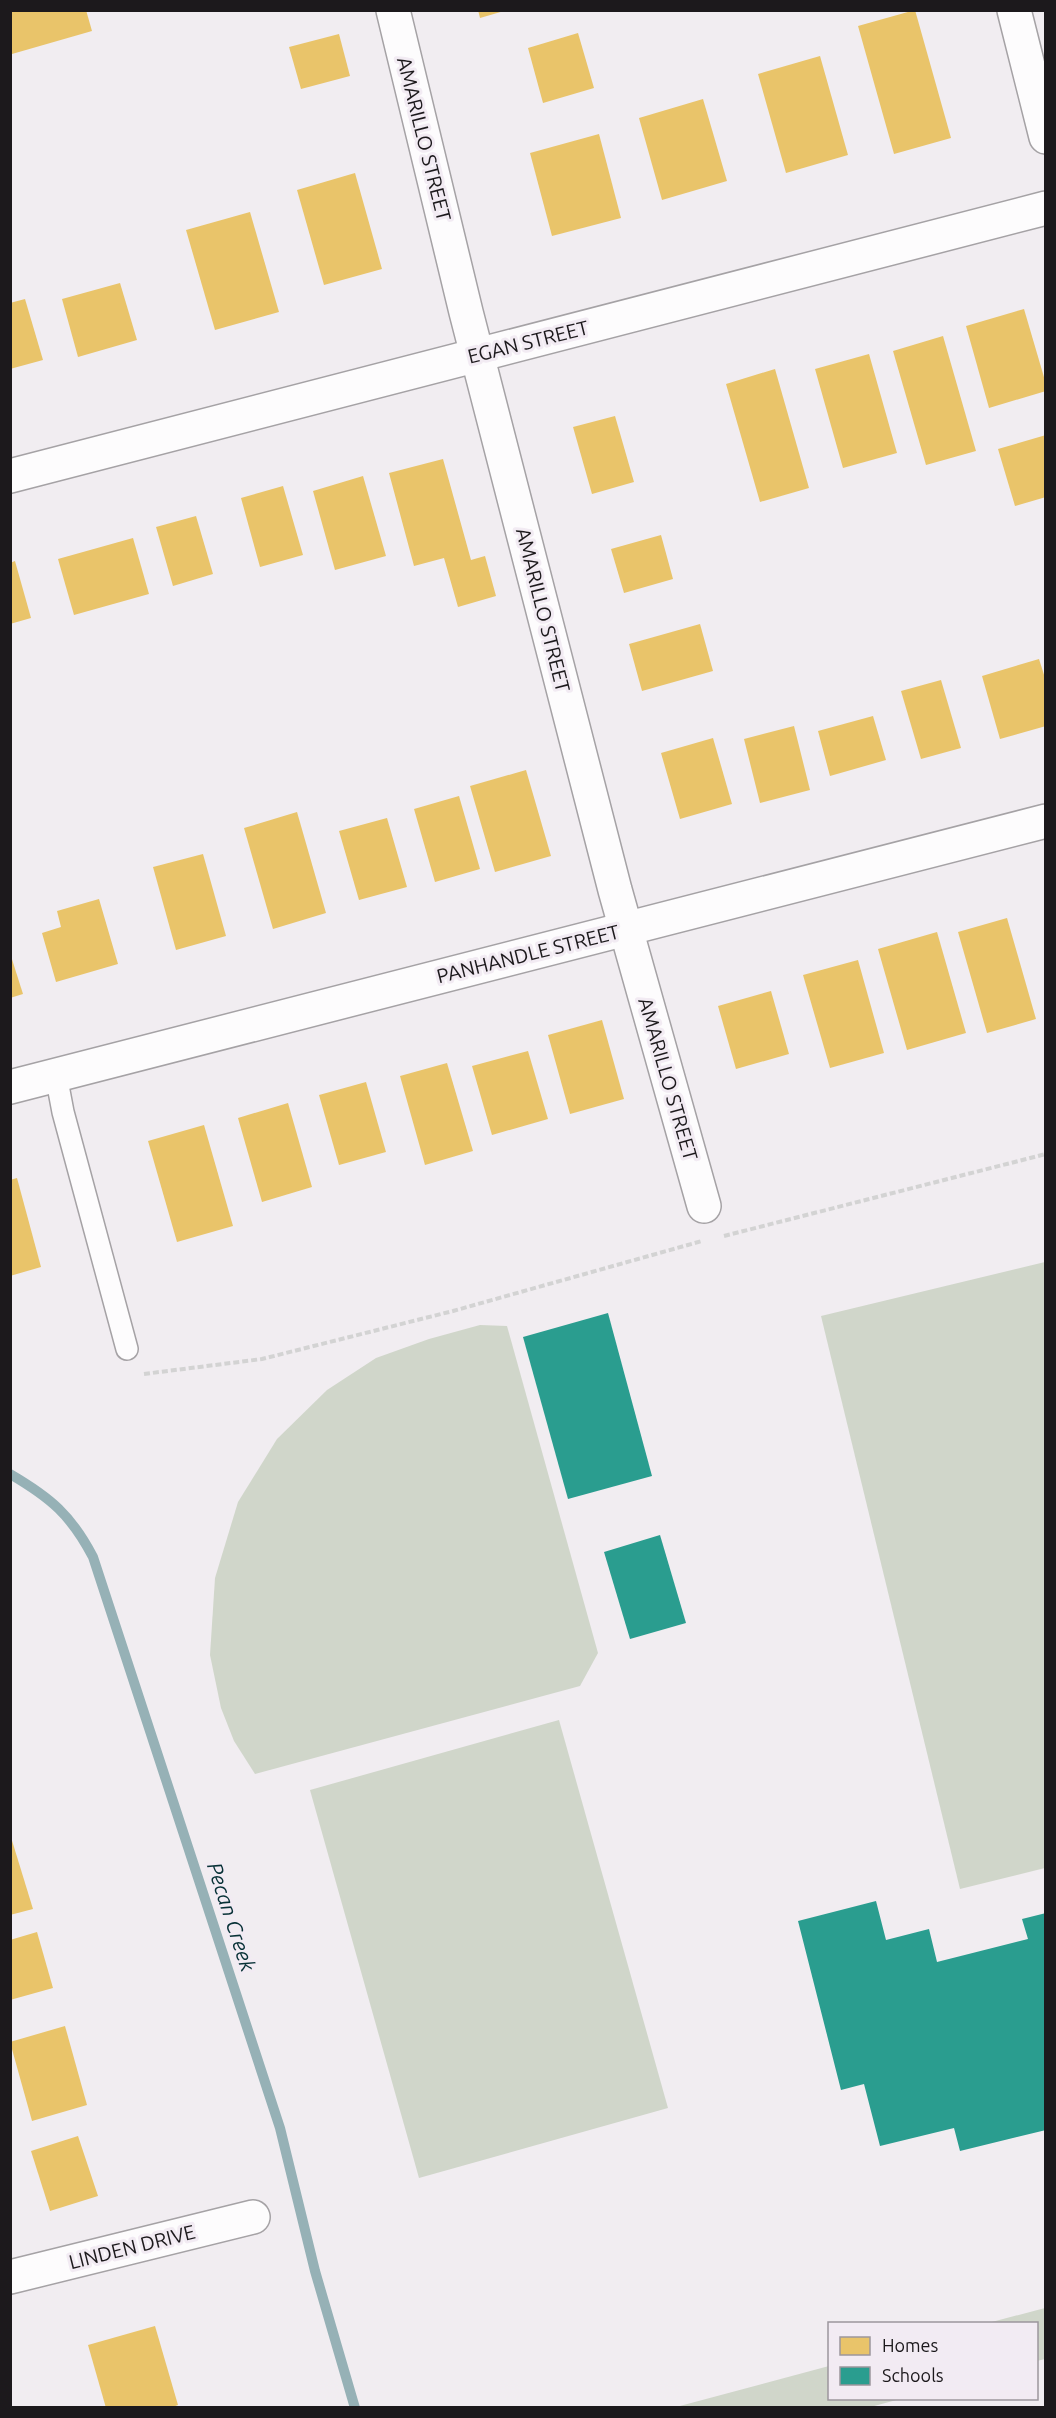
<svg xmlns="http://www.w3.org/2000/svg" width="1056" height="2418" font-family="Ubuntu,sans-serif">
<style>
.green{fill:#d0d6ca}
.homes{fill:#e9c46a}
.schools{fill:#2a9d8f}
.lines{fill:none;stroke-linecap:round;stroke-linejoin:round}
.stream{stroke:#96b1b6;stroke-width:10}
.service-casing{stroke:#a5a2a5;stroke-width:24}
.minor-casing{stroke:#a5a2a5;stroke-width:36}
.tertiary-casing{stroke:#a5a2a5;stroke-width:36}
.path{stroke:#d3d3d3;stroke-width:4;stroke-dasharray:6 3;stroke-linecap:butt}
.service{stroke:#fdfcfd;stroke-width:21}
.minor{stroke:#fdfcfd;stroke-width:33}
.tertiary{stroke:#fdfcfd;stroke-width:33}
.labels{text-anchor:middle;stroke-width:6;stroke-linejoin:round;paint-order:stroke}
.street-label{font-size:20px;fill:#1c191c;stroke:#f2ebf3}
.water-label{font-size:21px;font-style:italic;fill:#073136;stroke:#f2ebf3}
</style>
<rect width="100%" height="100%" fill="#f1edf1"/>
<g class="green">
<polygon points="1045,1262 1045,1868 960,1889 821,1316"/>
<polygon points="480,1325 507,1326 598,1653 580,1686 255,1774 234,1741 221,1708 210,1655 215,1578 238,1502 277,1439 327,1390 376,1358 429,1339"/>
<polygon points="559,1720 668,2108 419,2178 310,1790"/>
<polygon points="1045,2308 1045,2359 1037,2361 1036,2324 988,2323"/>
<polygon points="829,2366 830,2398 900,2399 867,2408 676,2407"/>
</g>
<g class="homes">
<polygon points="10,10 86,10 92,31 12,54"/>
<polygon points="478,10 504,10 504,11 480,18"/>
<polygon points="915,10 951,138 894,154 858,26"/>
<polygon points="578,33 594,88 543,103 528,48"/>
<polygon points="339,34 350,76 301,89 289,47"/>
<polygon points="820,56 848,155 786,173 758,74"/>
<polygon points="703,99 727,181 662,200 639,118"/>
<polygon points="599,134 621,218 552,236 530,153"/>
<polygon points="355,173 382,269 324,285 297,190"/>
<polygon points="250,212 279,312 215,330 186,230"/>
<polygon points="120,283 137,340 78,357 62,299"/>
<polygon points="25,299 43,360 10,369 10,303"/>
<polygon points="1024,309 1046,384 1046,391 989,408 966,326"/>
<polygon points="943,336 976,451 926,465 893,351"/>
<polygon points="869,354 897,453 843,468 815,369"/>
<polygon points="775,369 809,488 760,502 726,384"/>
<polygon points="615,416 634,482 592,494 573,427"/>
<polygon points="1046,435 1046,497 1015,506 998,449"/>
<polygon points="443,459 471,560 485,556 496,596 458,607 444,558 414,566 389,473"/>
<polygon points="363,476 386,556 335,570 313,491"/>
<polygon points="283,486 303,555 260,567 241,498"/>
<polygon points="196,516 213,574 173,586 156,527"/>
<polygon points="661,535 673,579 624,593 611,549"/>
<polygon points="133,538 149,594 74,615 58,559"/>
<polygon points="15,561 31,618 10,624 10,563"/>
<polygon points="700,624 713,671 642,691 629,644"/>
<polygon points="1039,659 1046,681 1046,726 1000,739 982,676"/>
<polygon points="941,680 961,748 921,759 901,691"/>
<polygon points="873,716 886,760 830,776 818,731"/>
<polygon points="794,726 810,790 760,803 744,739"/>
<polygon points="713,738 732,804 680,819 661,753"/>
<polygon points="526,770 551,856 495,872 470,786"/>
<polygon points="459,796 480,869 435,882 414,809"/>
<polygon points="297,812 326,913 273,929 244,828"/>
<polygon points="387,818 407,887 359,900 339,831"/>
<polygon points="203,854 226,936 176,950 153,867"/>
<polygon points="99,899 118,964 56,982 42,933 61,927 57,911"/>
<polygon points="1007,918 1036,1019 987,1033 958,932"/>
<polygon points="937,932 966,1033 907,1050 878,949"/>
<polygon points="10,953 23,994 10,998"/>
<polygon points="858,960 884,1053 830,1068 803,975"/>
<polygon points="771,991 789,1054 736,1069 718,1006"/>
<polygon points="602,1020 624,1099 570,1114 548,1035"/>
<polygon points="528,1051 548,1119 492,1135 472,1066"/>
<polygon points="447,1063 473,1151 425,1165 400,1076"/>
<polygon points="366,1082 386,1152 339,1165 319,1095"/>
<polygon points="288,1103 312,1187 262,1202 238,1118"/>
<polygon points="204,1125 233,1226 177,1242 148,1141"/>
<polygon points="17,1178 41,1267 10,1276 10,1180"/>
<polygon points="10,1834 33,1909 10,1915"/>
<polygon points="37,1932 53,1988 10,2000 10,1940"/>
<polygon points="65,2026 87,2105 32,2121 10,2042"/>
<polygon points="78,2136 98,2196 50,2211 31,2151"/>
<polygon points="155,2326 178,2405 170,2408 106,2408 88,2345"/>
</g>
<g class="schools">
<polygon points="608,1313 652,1476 568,1499 523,1337"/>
<polygon points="660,1535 686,1623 630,1639 604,1552"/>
<polygon points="876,1901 886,1940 929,1929 937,1962 1028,1939 1022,1919 1046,1913 1046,2130 960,2151 954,2128 880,2146 864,2084 841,2090 798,1921"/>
</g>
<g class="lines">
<path class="stream" d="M10,1474C51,1498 71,1515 93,1557L280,2128L315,2271L355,2408"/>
<defs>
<polyline id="service" points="56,1075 63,1112 127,1349"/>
<g id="minor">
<polyline points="393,10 466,312 615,890 704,1206"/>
<polyline points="10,476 1046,208"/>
<polyline points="10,1087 1046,821"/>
<polyline points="10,2277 253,2217"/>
</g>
<polyline id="tertiary" points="1014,10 1046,137"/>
</defs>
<use href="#service" class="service-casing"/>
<use href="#minor" class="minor-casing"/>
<use href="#tertiary" class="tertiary-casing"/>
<g class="path">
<polyline points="724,1236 1046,1154"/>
<polyline points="144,1374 262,1359 453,1311 702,1241"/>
</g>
<use href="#service" class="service"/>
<use href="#minor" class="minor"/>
<use href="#tertiary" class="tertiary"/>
</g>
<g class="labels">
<g class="street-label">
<text transform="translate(424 139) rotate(76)" y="7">AMARILLO STREET</text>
<text transform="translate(528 342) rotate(-14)" y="7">EGAN STREET</text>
<text transform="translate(543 610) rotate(76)" y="7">AMARILLO STREET</text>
<text transform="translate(528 954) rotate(-14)" y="7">PANHANDLE STREET</text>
<text transform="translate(668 1079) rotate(74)" y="7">AMARILLO STREET</text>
<text transform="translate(132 2247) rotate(-14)" y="7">LINDEN DRIVE</text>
</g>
<g class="water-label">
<text transform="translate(231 1917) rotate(72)" y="7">Pecan Creek</text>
</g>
</g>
<rect width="1056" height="2418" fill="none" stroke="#1c191c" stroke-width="24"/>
<rect x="828" y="2322" width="210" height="78" fill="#f2ebf3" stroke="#9c979d" stroke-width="1.5"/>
<rect x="840" y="2337" width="30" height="18" fill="#e9c46a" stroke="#9c979d" stroke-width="1.5"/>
<text x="882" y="2352" font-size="18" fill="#1c191c">Homes</text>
<rect x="840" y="2367" width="30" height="18" fill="#2a9d8f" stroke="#9c979d" stroke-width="1.5"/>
<text x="882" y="2382" font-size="18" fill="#1c191c">Schools</text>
</svg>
